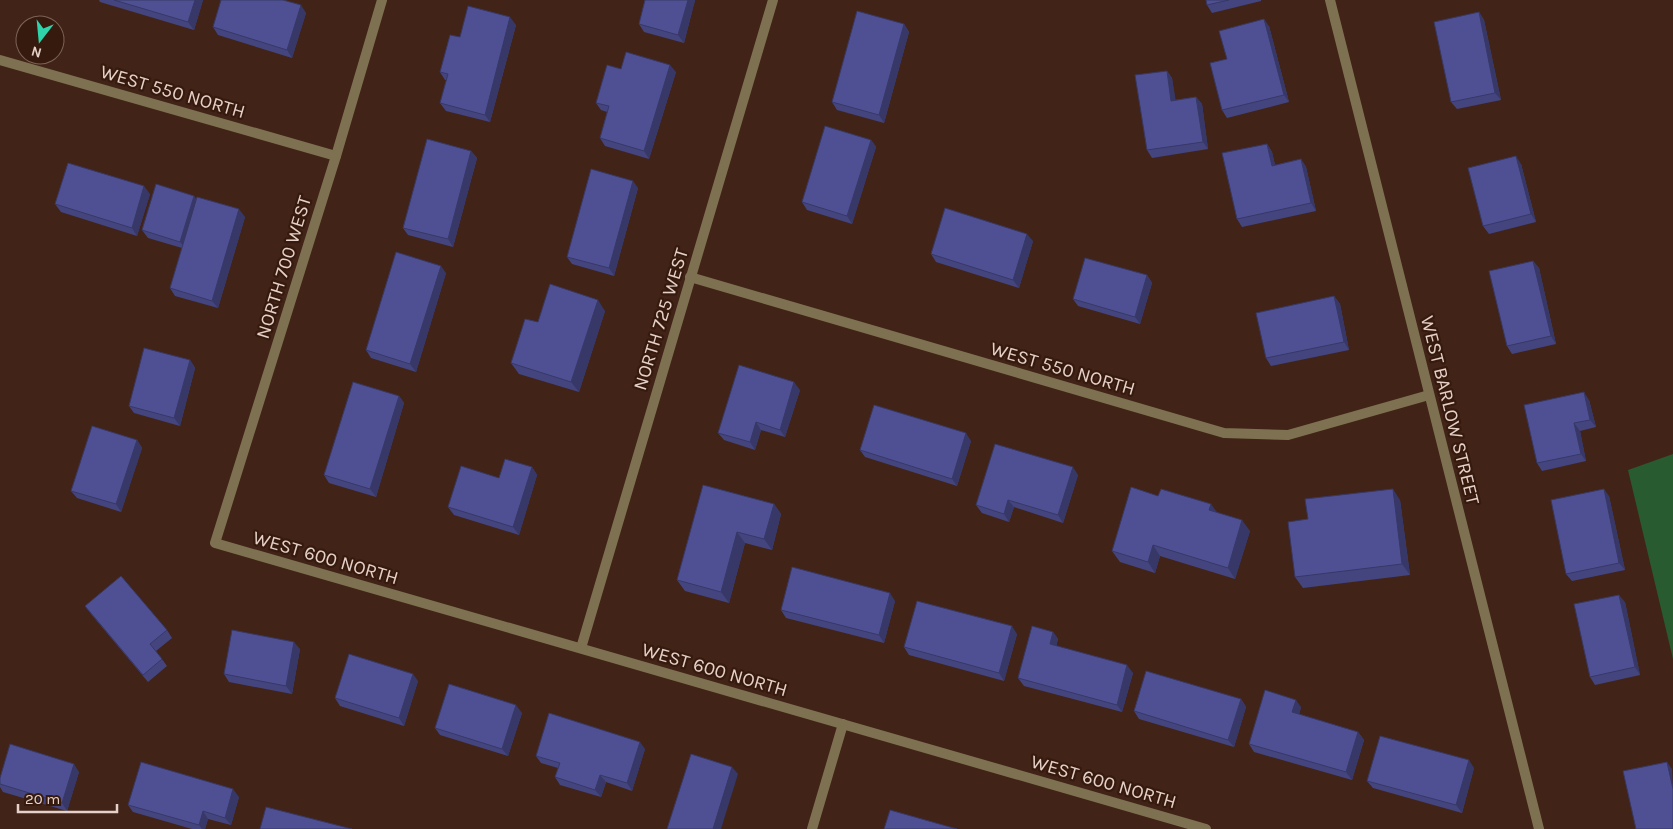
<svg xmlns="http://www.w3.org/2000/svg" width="1673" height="829" font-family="Karla,sans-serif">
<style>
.green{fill:#285b30}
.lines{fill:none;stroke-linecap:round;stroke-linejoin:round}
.minor{stroke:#7e7151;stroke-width:10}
.wall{fill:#44457e}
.shaded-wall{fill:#373867}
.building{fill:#4f5093;stroke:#373867}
.labels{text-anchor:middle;stroke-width:4.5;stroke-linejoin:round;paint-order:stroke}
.street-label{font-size:19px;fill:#e5d1c9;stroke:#361a0d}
</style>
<rect width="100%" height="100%" fill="#412417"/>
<polygon class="green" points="1673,454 1673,659 1628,470"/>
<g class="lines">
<g class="minor">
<polyline points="382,0 336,156 215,543 1206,829"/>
<polyline points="1330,0 1539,829"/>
<polyline points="0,60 336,156"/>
<polyline points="690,277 1224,433 1288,435 1429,395"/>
<polyline points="581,648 773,0"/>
<polyline points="812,829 843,724"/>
</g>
</g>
<g class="wall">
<polygon points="99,0 203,0 194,30 100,2"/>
<polygon points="645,0 695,0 684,43 644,32 639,24"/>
<polygon points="1206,0 1261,0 1261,1 1212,13 1207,5"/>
<polygon points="1479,12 1484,20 1501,100 1457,109 1451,102"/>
<polygon points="306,13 292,58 218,35 213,27"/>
<polygon points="904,24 909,32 884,123 837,110 832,102"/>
<polygon points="516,25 490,122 446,111 440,103 447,80 445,80 440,72 460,37"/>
<polygon points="1269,26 1289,102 1227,118 1222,110 1227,59"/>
<polygon points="621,69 676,72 649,159 605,146 600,138 607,112 601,110 596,103"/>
<polygon points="1167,71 1172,78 1175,100 1196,97 1202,104 1208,149 1152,158 1147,150"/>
<polygon points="871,140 876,147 852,224 807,210 802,202"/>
<polygon points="1267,144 1272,152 1275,165 1301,159 1306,167 1316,211 1242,227 1237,219"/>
<polygon points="471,151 477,158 453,247 408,235 403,228"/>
<polygon points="1521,164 1536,222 1489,234 1483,226"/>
<polygon points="638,188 614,276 572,264 567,257"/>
<polygon points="150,194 137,236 61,212 55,204"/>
<polygon points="194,196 196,199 245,217 218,308 175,296 170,288 182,248 148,238 142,230"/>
<polygon points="1033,241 1019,288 936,262 931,254"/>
<polygon points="1533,261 1539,268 1556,344 1512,354 1507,346"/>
<polygon points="446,273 416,372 371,358 366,350"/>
<polygon points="1147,275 1152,283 1140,324 1078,306 1073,299"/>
<polygon points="1334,296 1340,304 1349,350 1271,366 1266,358"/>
<polygon points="605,311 579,392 519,374 511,363 538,322"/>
<polygon points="190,360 195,368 180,426 134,413 129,406"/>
<polygon points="800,390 785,437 761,430 755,450 724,440 718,433"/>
<polygon points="399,396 404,403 376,497 329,483 324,475"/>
<polygon points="1589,400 1596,427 1580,431 1586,461 1542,471 1537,463"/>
<polygon points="137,440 142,448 121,512 77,498 71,491"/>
<polygon points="971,441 957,486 865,457 860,450"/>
<polygon points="532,467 537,475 519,535 454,515 448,507 499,478"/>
<polygon points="1078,475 1063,523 1014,507 1009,522 982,513 976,505"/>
<polygon points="703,485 774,504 781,514 772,550 745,543 729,603 685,591 677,580"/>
<polygon points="1609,496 1625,570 1572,581 1566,574"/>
<polygon points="1400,500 1410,575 1303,588 1295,577 1308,519"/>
<polygon points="1217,513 1250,531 1235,579 1160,556 1155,573 1120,562 1112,551"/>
<polygon points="895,601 884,643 786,618 781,610"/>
<polygon points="1625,602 1640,675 1595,685 1590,677"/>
<polygon points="85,606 167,630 172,638 156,651 167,666 148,682 91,614"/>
<polygon points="1053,632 1058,639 1056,646 1133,673 1122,712 1024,686 1018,678"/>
<polygon points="1017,634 1004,681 909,655 904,647"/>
<polygon points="300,649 292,694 229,682 224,674"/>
<polygon points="418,681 404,726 340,706 335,698"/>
<polygon points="1241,699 1246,707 1234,747 1139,719 1134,711"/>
<polygon points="1301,707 1299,714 1358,732 1364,740 1352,780 1254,752 1249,744"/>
<polygon points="522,713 508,756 440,735 435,728"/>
<polygon points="645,749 632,791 606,782 601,797 560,785 555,777 558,768 541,763 536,756"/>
<polygon points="1474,768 1462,813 1373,788 1367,781"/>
<polygon points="79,772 67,811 3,792 0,787 0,778"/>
<polygon points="239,797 231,825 208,819 205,829 192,829 133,812 128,805"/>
</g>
<g class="shaded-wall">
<polygon points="195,0 203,0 194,30 188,22"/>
<polygon points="688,0 695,0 684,43 678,35"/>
<polygon points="301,5 306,13 292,58 287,50"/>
<polygon points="1479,12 1484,20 1501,100 1495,93"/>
<polygon points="510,17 516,25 490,122 485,115"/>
<polygon points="1264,19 1269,26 1289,102 1284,95"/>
<polygon points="904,24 909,32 884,123 879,115"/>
<polygon points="670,65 676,72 649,159 644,151"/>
<polygon points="1167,71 1172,78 1177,108 1171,101"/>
<polygon points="1196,97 1202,104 1208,149 1203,142"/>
<polygon points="871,140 876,147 852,224 847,216"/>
<polygon points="1267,144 1272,152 1277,173 1272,166"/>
<polygon points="471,151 477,158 453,247 448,239"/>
<polygon points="1516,156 1521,164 1536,222 1531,214"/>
<polygon points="1301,159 1306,167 1316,211 1311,203"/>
<polygon points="633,181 638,188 614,276 609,268"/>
<polygon points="144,186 150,194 137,236 132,228"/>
<polygon points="194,196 199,203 186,249 180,242"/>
<polygon points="239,209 245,217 218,308 212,301"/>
<polygon points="1027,234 1033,241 1019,288 1013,280"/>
<polygon points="1533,261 1539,268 1556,344 1551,336"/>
<polygon points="441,266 446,273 416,372 410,364"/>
<polygon points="1147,275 1152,283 1140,324 1135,317"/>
<polygon points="1334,296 1340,304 1349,350 1344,342"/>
<polygon points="598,300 605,311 579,392 571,382"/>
<polygon points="190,360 195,368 180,426 174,418"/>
<polygon points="794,382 800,390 785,437 780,430"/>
<polygon points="1584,392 1589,400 1596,427 1590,420"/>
<polygon points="399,396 404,403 376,497 370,489"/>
<polygon points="756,422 761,430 755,450 750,442"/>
<polygon points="1574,423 1580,431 1586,461 1581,454"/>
<polygon points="966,433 971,441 957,486 952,479"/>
<polygon points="137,440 142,448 121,512 116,504"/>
<polygon points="532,467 537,475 519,535 513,527"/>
<polygon points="1073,467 1078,475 1063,523 1058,515"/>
<polygon points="1393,489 1400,500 1410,575 1402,564"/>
<polygon points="1604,489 1609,496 1625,570 1619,563"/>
<polygon points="1008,500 1014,507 1009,522 1004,514"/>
<polygon points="774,504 781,514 772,550 764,539"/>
<polygon points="1211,504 1219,515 1209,510"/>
<polygon points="1242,520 1250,531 1235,579 1228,568"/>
<polygon points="737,532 745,543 729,603 721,592"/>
<polygon points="1153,545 1160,556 1155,573 1148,562"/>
<polygon points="890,593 895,601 884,643 879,635"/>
<polygon points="1619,595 1625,602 1640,675 1635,667"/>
<polygon points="1012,626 1017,634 1004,681 999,673"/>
<polygon points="1053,632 1058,639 1055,652 1050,644"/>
<polygon points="294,642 300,649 292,694 286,686"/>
<polygon points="1127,665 1133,673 1122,712 1117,705"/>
<polygon points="413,674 418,681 404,726 399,718"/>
<polygon points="1241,699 1246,707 1234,747 1228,740"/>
<polygon points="1296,700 1301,707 1298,720 1292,712"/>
<polygon points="516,705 522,713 508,756 502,749"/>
<polygon points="1358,732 1364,740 1352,780 1346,772"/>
<polygon points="640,742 645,749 632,791 627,783"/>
<polygon points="1469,760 1474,768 1462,813 1456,805"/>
<polygon points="1667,762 1672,769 1673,789"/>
<polygon points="74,764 79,772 67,811 62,803"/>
<polygon points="732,767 738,774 721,829 713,829"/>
<polygon points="600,775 606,782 601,797 595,790"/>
<polygon points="233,789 239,797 231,825 225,818"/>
<polygon points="203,811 208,819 205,829 202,829 199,825"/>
</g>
<g class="building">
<polygon points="114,0 195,0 188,22"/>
<polygon points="221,0 283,0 301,5 287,50 213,27"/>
<polygon points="645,0 688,0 678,35 639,24"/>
<polygon points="1206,0 1229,0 1207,5"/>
<polygon points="468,6 510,17 485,115 440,103 448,74 440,72 450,35 460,37"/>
<polygon points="857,11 904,24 879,115 832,102"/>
<polygon points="1479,12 1495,93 1451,102 1434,22"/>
<polygon points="1264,19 1284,95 1222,110 1210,63 1227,59 1219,31"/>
<polygon points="626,52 670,65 644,151 600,138 609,106 596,103 607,65 621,69"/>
<polygon points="1167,71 1171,101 1196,97 1203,142 1147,150 1135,75"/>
<polygon points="825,126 871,140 847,216 802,202"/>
<polygon points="427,139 471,151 448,239 403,228"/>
<polygon points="1267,144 1272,166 1301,159 1311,203 1237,219 1222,153"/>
<polygon points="1516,156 1531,214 1483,226 1468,168"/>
<polygon points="68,163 144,186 132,228 55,204"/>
<polygon points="591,169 633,181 609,268 567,257"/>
<polygon points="156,184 194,196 180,242 142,230"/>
<polygon points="197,197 239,209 212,301 170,288"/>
<polygon points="945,208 1027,234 1013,280 931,254"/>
<polygon points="396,252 441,266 410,364 366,350"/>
<polygon points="1085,258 1147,275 1135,317 1073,299"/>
<polygon points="1533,261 1551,336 1507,346 1489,271"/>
<polygon points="550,284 598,300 571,382 511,363 525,319 538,322"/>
<polygon points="1334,296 1344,342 1266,358 1256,313"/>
<polygon points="144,348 190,360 174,418 129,406"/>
<polygon points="739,365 794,382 780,430 756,422 750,442 718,433"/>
<polygon points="353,382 399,396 370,489 324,475"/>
<polygon points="1584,392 1590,420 1574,423 1581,454 1537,463 1524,405"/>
<polygon points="874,405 966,433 952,479 860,450"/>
<polygon points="92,426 137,440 116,504 71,491"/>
<polygon points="995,444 1073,467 1058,515 1008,500 1004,514 976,505"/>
<polygon points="505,459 532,467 513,527 448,507 461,466 499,478"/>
<polygon points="703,485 774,504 764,539 737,532 721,592 677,580"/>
<polygon points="1131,487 1158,496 1161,489 1211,504 1209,510 1242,520 1228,568 1153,545 1148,562 1112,551"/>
<polygon points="1393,489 1402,564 1295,577 1288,522 1308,519 1305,499"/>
<polygon points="1604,489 1619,563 1566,574 1551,500"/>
<polygon points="792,567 890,593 879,635 781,610"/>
<polygon points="121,576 167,630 150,644 162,659 143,675 85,606"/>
<polygon points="1619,595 1635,667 1590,677 1574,604"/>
<polygon points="917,601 1012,626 999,673 904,647"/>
<polygon points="1032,626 1053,632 1050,644 1127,665 1117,705 1018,678"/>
<polygon points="232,630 294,642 286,686 224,674"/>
<polygon points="349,654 413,674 399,718 335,698"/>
<polygon points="1146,671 1241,699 1228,740 1134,711"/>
<polygon points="449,684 516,705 502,749 435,728"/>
<polygon points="1265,690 1296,700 1292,712 1358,732 1346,772 1249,744"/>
<polygon points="549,713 640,742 627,783 600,775 595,790 555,777 560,763 536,756"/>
<polygon points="1380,736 1469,760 1456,805 1367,781"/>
<polygon points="10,744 74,764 62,803 0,784 0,778"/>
<polygon points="691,754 732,767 713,829 667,829"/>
<polygon points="141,762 233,789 225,818 203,811 199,825 128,805"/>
<polygon points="1667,762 1673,789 1673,829 1636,829 1623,771"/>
<polygon points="266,807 352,829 260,829"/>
<polygon points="890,810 957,829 884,829"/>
</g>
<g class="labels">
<g class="street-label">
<text transform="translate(173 91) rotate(16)" y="7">WEST 550 NORTH</text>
<text transform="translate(283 267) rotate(-73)" y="7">NORTH 700 WEST</text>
<text transform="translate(660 319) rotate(-73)" y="7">NORTH 725 WEST</text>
<text transform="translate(1063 368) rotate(16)" y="7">WEST 550 NORTH</text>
<text transform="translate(1451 410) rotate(76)" y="7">WEST BARLOW STREET</text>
<text transform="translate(326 557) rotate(16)" y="7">WEST 600 NORTH</text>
<text transform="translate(715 669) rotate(16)" y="7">WEST 600 NORTH</text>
<text transform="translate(1104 781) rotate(16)" y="7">WEST 600 NORTH</text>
</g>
</g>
<g transform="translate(40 40) rotate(196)"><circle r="24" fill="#361a0d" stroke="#7c6358"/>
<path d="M0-4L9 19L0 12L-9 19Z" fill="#2fd4aa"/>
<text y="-8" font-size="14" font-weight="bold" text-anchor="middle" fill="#e5d1c9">N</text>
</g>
<path d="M18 804v8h99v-8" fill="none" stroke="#e5d1c9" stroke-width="2.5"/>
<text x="25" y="804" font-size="15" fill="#e5d1c9" stroke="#361a0d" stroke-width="4" paint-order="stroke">20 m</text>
</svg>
